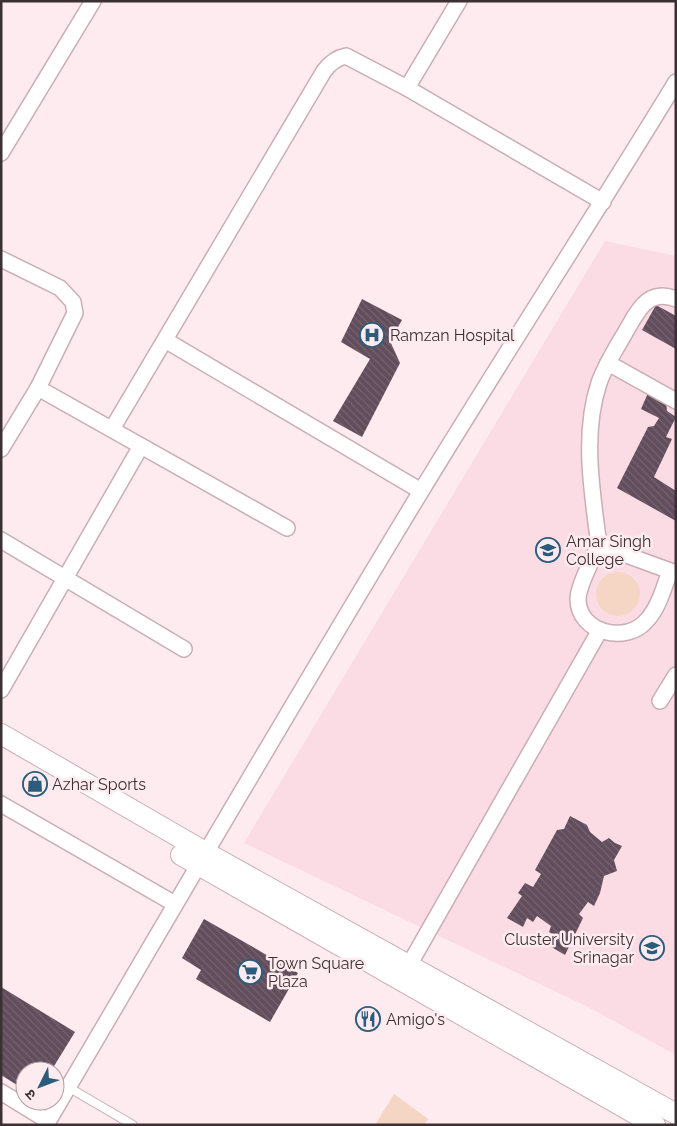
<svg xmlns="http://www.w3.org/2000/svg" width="677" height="1126" font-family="Raleway,'Noto Sans Devanagari',sans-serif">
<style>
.built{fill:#fbdce4}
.grass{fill:#f5d5c4}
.building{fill:url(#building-back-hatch)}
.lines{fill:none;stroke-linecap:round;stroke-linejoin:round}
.lane-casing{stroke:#caaeb5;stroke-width:10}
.street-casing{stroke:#caaeb5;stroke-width:18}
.secondary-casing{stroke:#caaeb5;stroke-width:22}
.lane{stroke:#fff;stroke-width:8}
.street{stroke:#fff;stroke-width:15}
.secondary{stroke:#fff;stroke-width:20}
.labels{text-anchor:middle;stroke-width:5;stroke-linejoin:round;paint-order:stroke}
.poi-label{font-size:16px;fill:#3b3033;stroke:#fdebef;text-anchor:start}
</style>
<defs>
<pattern id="building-back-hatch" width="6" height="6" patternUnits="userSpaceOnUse" patternTransform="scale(1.25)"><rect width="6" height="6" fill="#614d5b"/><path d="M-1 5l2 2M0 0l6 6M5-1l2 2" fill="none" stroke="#756470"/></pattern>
</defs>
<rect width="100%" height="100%" fill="#fdebef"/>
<polygon class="built" points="605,241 676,256 676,1055 586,1006 244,843"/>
<g class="grass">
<circle cx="618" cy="594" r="22"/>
<polygon points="394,1094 428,1119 424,1125 375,1125"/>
</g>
<g class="building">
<polygon points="362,299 402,320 390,341 400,363 362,437 333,421 370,359 341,342"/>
<polygon points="656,305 676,316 676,349 642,330"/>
<polygon points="648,393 666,402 667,411 676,417 666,437 672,439 654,477 676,491 676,521 617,488 648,427 654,426 659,418 641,409"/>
<polygon points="570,816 587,825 590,832 602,842 609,838 615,843 622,846 614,860 617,871 604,876 600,893 594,906 588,902 579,914 583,918 565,955 548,945 554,935 549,932 551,926 537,916 533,922 527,918 523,927 507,918 522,896 518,893 525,883 533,887 541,874 535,870 557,830 564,829"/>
<polygon points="204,919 298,973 270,1022 196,979 201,970 182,958"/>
<polygon points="1,987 75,1032 51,1071 25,1071 25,1090 1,1075"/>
</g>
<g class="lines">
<defs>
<polyline id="lane" points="68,1087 133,1125"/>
<g id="street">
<polyline points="407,88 459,1"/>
<polyline points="1,153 93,1"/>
<polyline points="1,259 60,288 73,302 75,313 38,388 1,449"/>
<path d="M676,299C651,289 640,306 629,326C619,344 606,363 599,383C582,434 592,492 599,545L676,573"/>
<polyline points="165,340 421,491"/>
<polyline points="608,363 676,401"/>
<polyline points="38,388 287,528"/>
<path d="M112,429L324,71C330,63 336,58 346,56L407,88L603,202"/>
<polyline points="1,540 184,649"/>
<path d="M599,545C593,558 578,586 578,599C578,633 627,645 647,620C659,607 664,587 670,571"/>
<polyline points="1,690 141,446"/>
<polyline points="660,701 676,675"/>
<polyline points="1,804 175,904"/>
<polyline points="404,974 600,630"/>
<polyline points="1,1092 48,1121"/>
<path d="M46,1125C170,914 293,702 420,493C504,355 592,220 676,82"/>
</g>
<g id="secondary">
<polyline points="1,734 205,852 676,1114"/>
<polyline points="181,855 655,1125"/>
</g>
</defs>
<use href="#lane" class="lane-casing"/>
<use href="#street" class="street-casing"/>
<use href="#secondary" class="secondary-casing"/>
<use href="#lane" class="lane"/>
<use href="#street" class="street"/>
<use href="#secondary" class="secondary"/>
</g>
<defs>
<symbol id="hospital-ring" viewBox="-11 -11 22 22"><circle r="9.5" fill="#fdebef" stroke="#2c5c7b" stroke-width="1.5"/><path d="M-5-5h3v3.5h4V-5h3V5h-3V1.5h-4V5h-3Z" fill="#2c5c7b"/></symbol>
<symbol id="university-ring" viewBox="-11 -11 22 22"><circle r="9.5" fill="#fdebef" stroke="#2c5c7b" stroke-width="1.5"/><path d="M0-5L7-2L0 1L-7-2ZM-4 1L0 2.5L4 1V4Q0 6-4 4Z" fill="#2c5c7b"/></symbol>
<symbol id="shop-ring" viewBox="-11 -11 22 22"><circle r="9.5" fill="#fdebef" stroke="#2c5c7b" stroke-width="1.5"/><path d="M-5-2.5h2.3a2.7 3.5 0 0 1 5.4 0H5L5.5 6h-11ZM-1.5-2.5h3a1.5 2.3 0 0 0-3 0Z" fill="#2c5c7b"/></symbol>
<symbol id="supermarket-ring" viewBox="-11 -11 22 22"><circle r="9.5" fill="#fdebef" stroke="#2c5c7b" stroke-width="1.5"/><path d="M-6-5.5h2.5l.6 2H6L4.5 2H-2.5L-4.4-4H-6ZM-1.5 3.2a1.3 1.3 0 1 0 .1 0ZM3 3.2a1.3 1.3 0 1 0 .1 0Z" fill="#2c5c7b"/></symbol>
<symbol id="restaurant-ring" viewBox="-11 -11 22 22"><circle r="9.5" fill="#fdebef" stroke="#2c5c7b" stroke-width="1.5"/><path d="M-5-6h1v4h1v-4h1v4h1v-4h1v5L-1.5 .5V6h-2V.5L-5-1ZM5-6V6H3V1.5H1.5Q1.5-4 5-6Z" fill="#2c5c7b"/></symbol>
</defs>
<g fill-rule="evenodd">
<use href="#hospital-ring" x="358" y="321" width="28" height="28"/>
<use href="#university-ring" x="534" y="536" width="28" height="28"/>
<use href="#shop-ring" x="21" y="770" width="28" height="28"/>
<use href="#university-ring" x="638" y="934" width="28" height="28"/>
<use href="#supermarket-ring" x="236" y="958" width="28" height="28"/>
<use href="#restaurant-ring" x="354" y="1005" width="28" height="28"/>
</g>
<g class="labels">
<g class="poi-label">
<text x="390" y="341">Ramzan Hospital</text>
<text x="566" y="547">Amar Singh<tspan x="566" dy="18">College</tspan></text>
<text x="52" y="790">Azhar Sports</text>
<text x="634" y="945" text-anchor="end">Cluster University<tspan x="634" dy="18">Srinagar</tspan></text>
<text x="268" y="969">Town Square<tspan x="268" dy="18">Plaza</tspan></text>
<text x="386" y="1025">Amigo's</text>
</g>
</g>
<rect width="677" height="1126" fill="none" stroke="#3b3033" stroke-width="5"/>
<g transform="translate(40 1086) rotate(228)"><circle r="24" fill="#fdebef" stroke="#afa0a4"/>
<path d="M0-4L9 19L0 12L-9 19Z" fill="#2c5c7b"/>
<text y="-8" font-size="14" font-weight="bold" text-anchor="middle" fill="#3b3033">उ</text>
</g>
</svg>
